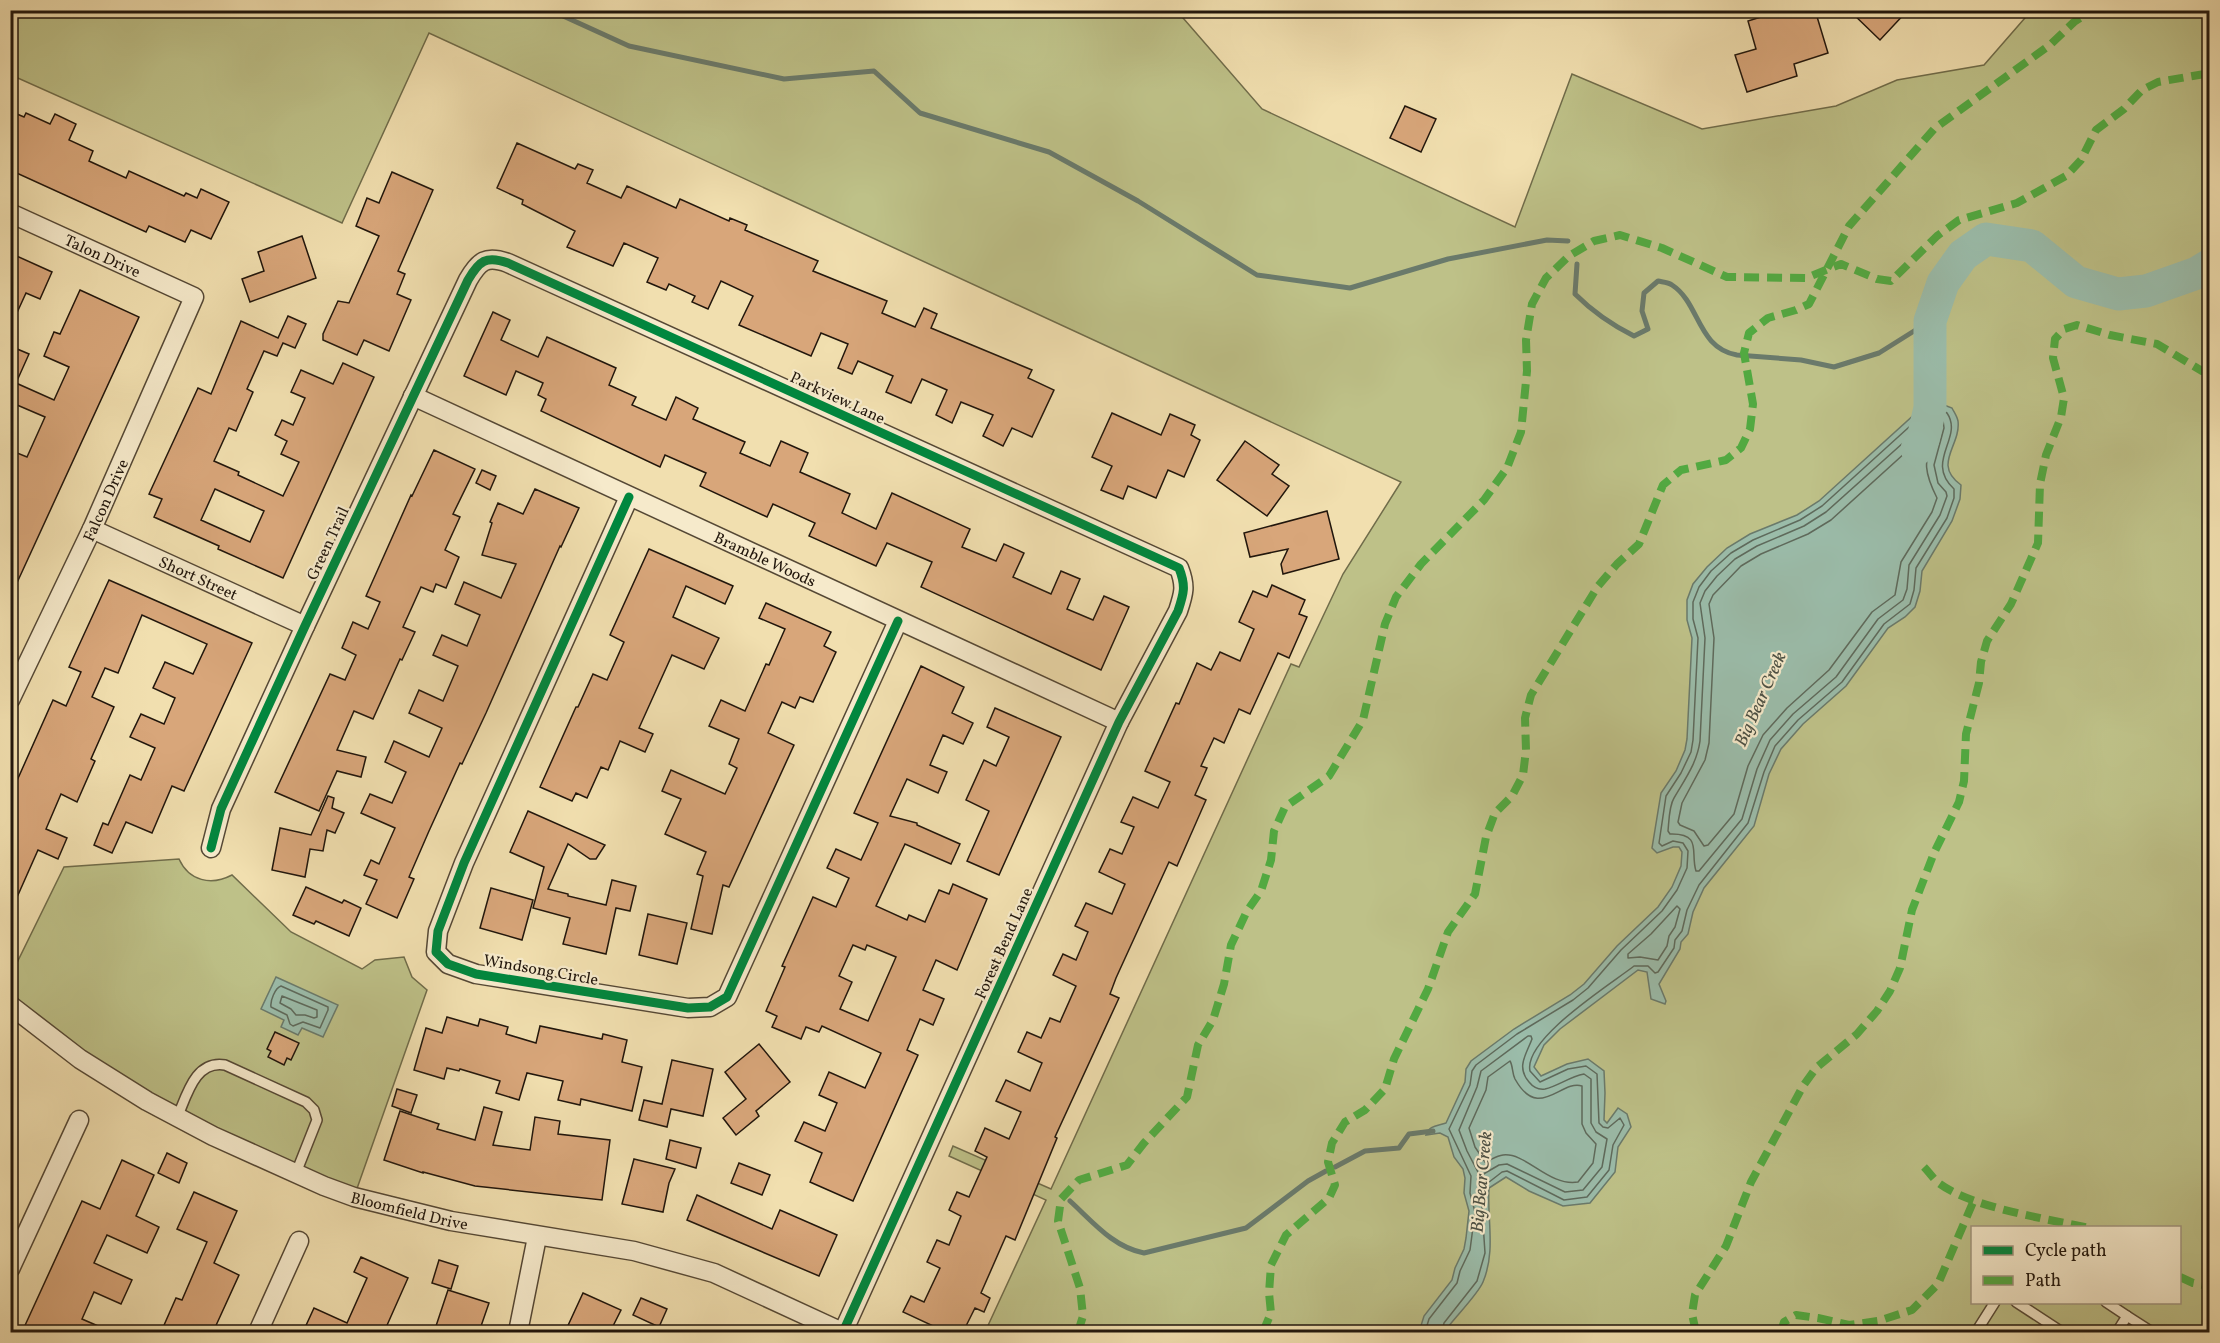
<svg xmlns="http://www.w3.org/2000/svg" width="2220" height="1343" font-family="Vollkorn,serif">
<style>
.green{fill:#bec188;stroke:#706c4a;stroke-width:1.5;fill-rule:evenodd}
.water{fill:#9bbdab;stroke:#6a7a6b;stroke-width:1.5}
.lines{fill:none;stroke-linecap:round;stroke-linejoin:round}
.shore{stroke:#5e6a5c;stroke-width:1.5}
.stream{stroke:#6a7a6b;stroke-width:5}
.river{stroke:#9bbdab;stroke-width:33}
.building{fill:#d8a67a;stroke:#21160c;stroke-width:1.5;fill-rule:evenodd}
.service-casing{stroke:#554835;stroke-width:12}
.minor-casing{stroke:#554835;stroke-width:21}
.service{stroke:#f6eacb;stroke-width:9}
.minor{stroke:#f6eacb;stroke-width:18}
.quiet{stroke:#52a941;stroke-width:8;stroke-dasharray:15 8;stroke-linecap:butt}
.cycleway-casing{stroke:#f6eacb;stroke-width:13}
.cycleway{stroke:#00873e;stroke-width:9}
.labels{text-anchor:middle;stroke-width:4.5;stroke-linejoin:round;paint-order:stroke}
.street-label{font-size:16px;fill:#21160c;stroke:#f6eacb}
.water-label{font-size:18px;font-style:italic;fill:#4c5044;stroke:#f6eacb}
</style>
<rect width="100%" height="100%" fill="#f1dfaf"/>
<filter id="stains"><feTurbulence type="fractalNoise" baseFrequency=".00333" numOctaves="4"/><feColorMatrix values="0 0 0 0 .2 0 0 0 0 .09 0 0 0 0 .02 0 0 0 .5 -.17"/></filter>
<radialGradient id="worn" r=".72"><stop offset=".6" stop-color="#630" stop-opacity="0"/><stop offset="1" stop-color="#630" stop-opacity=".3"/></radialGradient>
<g class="green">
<path d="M11,11H1177L1262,109L1515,227L1572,74L1702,129L1836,106L1897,80L1984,65L2031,11H2209V1332H985L1046,1200L949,1156L953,1146L1051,1189L1291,664L1299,667L1343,574L1401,482L429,33L342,223L11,75ZM1972,1228H2180V1302H1972Z"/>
<path d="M179,859C189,881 211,886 232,875L291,932L362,969L375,960L404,957L412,977L427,990L354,1197L213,1136L11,1005L10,977L64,867Z"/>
</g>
<g class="water">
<path d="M1944,405L1952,408C1954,412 1957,416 1958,421C1961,446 1932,464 1961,485L1960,499L1952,521L1922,571L1920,591L1915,607L1905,617L1888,628L1846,686L1803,724L1781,749L1769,774L1754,826L1704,888L1693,912L1688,934L1681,942L1680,949L1659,984L1666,1001L1665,1004L1651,999L1647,972L1638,970L1560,1029L1544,1045L1534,1067L1541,1076L1567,1064L1588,1059L1604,1071L1605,1093L1604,1120L1607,1123L1618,1108L1627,1114L1631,1127L1618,1147L1615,1172L1590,1203L1563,1206L1529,1191L1506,1177L1489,1188C1487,1220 1496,1251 1483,1282C1478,1294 1457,1315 1448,1327L1447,1332H1419L1424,1316L1452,1280L1455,1268L1464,1249L1466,1238L1469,1211L1464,1193L1465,1178L1463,1169L1454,1157L1448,1137L1440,1133L1426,1135C1429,1125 1438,1126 1446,1123L1465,1082L1466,1069L1471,1061L1514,1029L1570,995L1584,984L1617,946L1658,907L1672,887L1681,866L1682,852L1679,847H1673L1657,853L1652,848L1661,793L1676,771L1685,750L1687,739L1692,638L1687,620V600L1693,584L1707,567L1727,548L1750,534L1797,515L1819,501L1916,413Z"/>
<polygon points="276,977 338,1005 323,1037 302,1028 298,1035 281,1027 284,1020 261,1009"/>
</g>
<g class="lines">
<g class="shore">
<path d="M1943,420L1944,428L1934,465L1938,483L1946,492L1947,496L1940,515L1909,565L1907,589L1903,600L1878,619L1836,677L1793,714L1770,740L1757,769L1742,819L1699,871H1696C1690,853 1703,833 1670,834L1668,831C1669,821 1669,806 1674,798C1685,779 1697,763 1700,741L1705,638L1700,603L1705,591L1717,576L1735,559L1757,546L1804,526L1826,512L1923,425Z"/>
<path d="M1927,433H1930L1932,436C1924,463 1924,472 1937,498L1932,512L1901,562L1895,595L1872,612L1829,670L1787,708L1763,735L1748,766L1734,814L1708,845L1704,846L1694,831L1680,825L1678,822L1682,803L1705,760L1709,743L1714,638L1709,604L1713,595L1741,566L1761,554L1808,534L1831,520Z"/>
<polygon points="1677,906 1680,909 1675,927 1669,936 1667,946 1658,960 1640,957 1628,958 1628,954 1651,934"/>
<path d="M281,986L328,1007V1010L320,1028L303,1022L293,1026L290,1024L287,1015L271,1007C270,1001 275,988 281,986Z"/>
<polygon points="282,996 317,1010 317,1017 314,1018 305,1015 296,1015 291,1009 280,1003"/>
<path d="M1528,1036H1531L1532,1039C1526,1055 1516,1067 1529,1082C1533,1087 1538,1090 1545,1089C1558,1086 1569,1077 1584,1074L1591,1079V1123L1596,1132L1607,1139L1602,1167L1583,1190L1565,1192L1507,1164L1499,1165L1480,1176L1467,1151L1459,1130L1477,1087L1481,1071Z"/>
<path d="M1510,1061C1513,1066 1512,1073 1515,1079C1539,1122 1561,1079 1582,1086V1124L1586,1133L1596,1144L1593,1163L1578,1182C1549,1187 1526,1152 1503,1155C1496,1156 1491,1160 1485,1162L1475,1147L1469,1128L1486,1090L1488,1077Z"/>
<path d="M1425,1332L1429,1319L1457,1283L1460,1271L1470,1250L1475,1212L1470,1193L1471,1176L1449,1129L1470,1085L1472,1071L1476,1065L1517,1034L1573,1000L1588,988L1621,950L1662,911L1677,890L1687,868L1688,851L1683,843L1673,841L1662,846L1659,843L1666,796L1681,773L1691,752L1693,740L1698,638L1693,619V602L1699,587L1711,571L1731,553L1753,540L1800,520L1822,506L1919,418L1943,411L1947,413C1964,438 1924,461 1954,489V498L1947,518L1916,568L1914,590L1910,604L1884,624L1842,682L1798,720L1775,746L1764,772L1748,823L1699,885L1687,910L1682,931L1675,940L1674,948L1658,972L1655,973L1648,966H1634C1611,984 1523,1039 1530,1071L1540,1082L1568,1069L1586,1066L1597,1074L1599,1123L1603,1127L1608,1128L1620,1118L1624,1125L1613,1145L1609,1170L1587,1197L1564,1200L1507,1171L1502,1172L1484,1186L1482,1208L1485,1253L1477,1281L1444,1323L1442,1332"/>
</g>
<g class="stream">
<polyline points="550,10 629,46 784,79 874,71 920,113 1049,152 1138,201 1257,275 1350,288 1448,259 1547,240 1568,241"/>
<path d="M1577,264L1575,294C1593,312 1612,325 1634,336L1648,329L1642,311L1644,293L1658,281C1662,282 1668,282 1672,285C1700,303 1697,348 1737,355L1801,360L1834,367L1879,353L1930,321"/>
<polyline points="1335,1167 1365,1151 1399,1148 1409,1134 1433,1131"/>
<path d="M1070,1201C1093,1222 1113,1247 1144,1253L1246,1228L1308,1181L1326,1171"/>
</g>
<polyline class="river" points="1917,449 1923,439 1930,408 1930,321 1943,283 1963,255 1986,239 2032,246 2076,282 2118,294 2146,291 2197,273 2210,265"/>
</g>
<g class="building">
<polygon points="1795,10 1815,10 1828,53 1794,64 1797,76 1747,92 1735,55 1756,49 1748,21 1777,12 1779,16"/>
<polygon points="1849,10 1908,10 1880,40"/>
<polygon points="1405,106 1436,119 1421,152 1390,138"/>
<polygon points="10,111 24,117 26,113 50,124 55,114 76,124 69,140 93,151 89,161 126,178 129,171 184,196 186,193 197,198 201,189 229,202 211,239 191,230 185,242 149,226 146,232 10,170"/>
<polygon points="517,143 575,169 578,164 593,170 587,183 621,198 627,186 676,208 680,199 729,221 730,218 747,225 745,230 818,261 813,271 887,301 882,313 915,327 924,308 937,314 931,328 1032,370 1028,378 1054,390 1032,437 1012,428 1003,446 983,436 993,415 961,402 952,423 936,415 947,390 922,379 911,403 886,392 893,376 858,361 852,374 838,368 848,344 821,333 811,356 739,325 753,296 721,281 708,309 692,302 695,296 669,284 666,290 647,282 658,258 624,243 613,266 567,247 575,231 522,204 523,200 497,188"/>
<polygon points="392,172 433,190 398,271 405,274 397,294 411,300 389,351 364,340 357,355 323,340 323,334 338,301 349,303 379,236 356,226 367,198 379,203"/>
<polygon points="302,236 316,278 250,302 242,279 264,271 258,252"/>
<polygon points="10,253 52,272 40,299 26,293 10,328"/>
<polygon points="80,290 139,317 10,598 10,450 27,457 45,417 10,402 10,346 29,354 16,383 54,400 69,367 44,356 54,332 60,334"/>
<polygon points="493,312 510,320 501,340 538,357 547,337 616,368 609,385 636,397 632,405 666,420 676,397 698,408 693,419 745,442 740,453 770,466 781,441 808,453 800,472 850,494 842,513 876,529 892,493 970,529 962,547 996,561 1004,544 1024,553 1013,577 1051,594 1061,571 1080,579 1067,609 1093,620 1104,596 1129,607 1101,670 921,587 932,562 887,543 876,566 809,536 815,523 773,504 767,517 700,486 706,473 665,455 660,467 541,411 546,399 538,395 543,383 516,371 506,395 464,376"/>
<path d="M288,316L306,324L295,348L283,343L277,356L264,351L247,389L253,392L236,431L229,428L214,461L239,472L238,475L283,496L299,462L281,454L287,441L275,435L282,420L293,425L305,398L291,392L301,370L333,384L343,363L374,377L283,578L218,549L219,546L154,517L162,499L149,494L198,388L211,394L241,321L278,338ZM215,489L264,511L250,542L201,520Z"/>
<polygon points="1112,413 1161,435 1170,414 1195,425 1191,435 1200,440 1184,477 1168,470 1156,498 1128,486 1123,499 1101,490 1112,466 1092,457"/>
<polygon points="1245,441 1279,465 1272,474 1289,486 1267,516 1217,480"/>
<polygon points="434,450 475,469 453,514 460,517 445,550 459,557 446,588 436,584 433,592 421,587 403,627 415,632 402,660 400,659 373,719 354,711 337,750 366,757 361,777 337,771 319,811 275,792 330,674 345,680 356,655 342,648 353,622 368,629 380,602 366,596 411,495 412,496"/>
<polygon points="482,470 496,476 490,490 476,483"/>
<polygon points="535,489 579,508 561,547 560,546 486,713 462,764 460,763 429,831 409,877 414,879 397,918 366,904 377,880 364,875 371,860 379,864 395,828 361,813 370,794 392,803 406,772 385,762 394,741 429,757 442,728 409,713 419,690 443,701 458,666 433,655 442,635 467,646 480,615 455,604 464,582 501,598 516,564 482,555 492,523 490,522 498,503 523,514"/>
<polygon points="1327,511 1339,559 1283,574 1281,564 1288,549 1250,557 1244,533"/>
<polygon points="649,549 733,586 725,604 686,586 673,617 719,638 704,669 672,655 639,728 653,734 645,752 620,741 608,770 601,767 587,798 576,793 572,801 540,787 576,707 578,707 593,674 607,680 624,642 610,635"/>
<polygon points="109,580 252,643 184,791 172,786 152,833 126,822 112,853 94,845 103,823 108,825 130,775 141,780 155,748 130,737 141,714 164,724 175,698 153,688 165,662 193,674 207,644 142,615 118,673 105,668 92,697 114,707 91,759 95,761 77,802 61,794 46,829 67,838 58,859 38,850 10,913 10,783 15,785 53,700 66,706 81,672 69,667"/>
<polygon points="1272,585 1305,600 1299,614 1307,617 1289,658 1278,653 1250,714 1239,709 1224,743 1214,738 1201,766 1207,768 1195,795 1206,800 1177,866 1169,862 1116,978 1110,994 1119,998 1055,1137 1057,1138 1015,1240 1006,1236 981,1293 990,1298 984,1312 975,1308 963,1332 946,1332 903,1312 911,1296 924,1302 940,1268 927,1262 937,1240 949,1245 961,1216 949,1210 957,1192 969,1197 987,1157 975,1151 985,1128 1009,1139 1021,1112 996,1101 1006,1080 1030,1091 1042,1063 1018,1052 1027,1032 1041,1038 1050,1018 1060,1022 1076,986 1053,975 1063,954 1076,960 1088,932 1075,926 1086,903 1112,914 1125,884 1099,872 1110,849 1122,854 1134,827 1121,822 1133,797 1158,808 1170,782 1145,771 1176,703 1179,704 1197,663 1211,670 1220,652 1240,661 1254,629 1239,622 1253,591 1267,597"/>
<polygon points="766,603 831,632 824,646 836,652 813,702 800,697 795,708 782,702 768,733 794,745 729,887 723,885 712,934 691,929 703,876 697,874 706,852 665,834 681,799 662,791 671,770 725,794 737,768 729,764 739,739 709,726 721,700 745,711 766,664 769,665 785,629 759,618"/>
<path d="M921,666L964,687L952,713L973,723L963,744L943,735L930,765L947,772L938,793L907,779L890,816L917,823V825L960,844L951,864L905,844L876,906L907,920L909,915L925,922L939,890L949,894L953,884L987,899L957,970L936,960L923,990L944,999L933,1025L920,1019L907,1050L918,1055L853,1201L810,1182L822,1153L795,1141L804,1122L825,1131L837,1103L819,1095L829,1072L865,1088L881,1053L822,1026L819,1032L806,1027L801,1039L772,1027L777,1016L766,1011L785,967L782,966L813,897L836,907L849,878L827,868L836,849L861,860L878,823L854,813ZM853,945L865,950L867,945L896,957L868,1021L840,1009L852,982L839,976Z"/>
<polygon points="995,708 1061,737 999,875 967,861 989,811 966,800 984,760 996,766 1009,737 987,727"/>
<polygon points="328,796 334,798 332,808 344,813 335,833 327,830 323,851 310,849 305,877 272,870 280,828 311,835"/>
<polygon points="528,811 605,845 596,859 590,859 568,844 548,889 568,894 568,896 606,905 612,880 636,886 630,911 616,908 606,954 563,944 570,918 533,908 544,867 510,852"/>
<polygon points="306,887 342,903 344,900 361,908 349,936 316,921 314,924 293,915"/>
<polygon points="491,888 533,900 522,940 480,928"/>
<polygon points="648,914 687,923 677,964 639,955"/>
<polygon points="447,1017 478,1026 480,1019 508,1027 506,1034 536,1043 540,1026 602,1039 603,1034 627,1040 622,1062 642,1067 632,1111 581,1099 580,1105 558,1100 563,1081 527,1073 519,1100 496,1093 500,1081 460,1069 459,1071 447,1068 444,1079 414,1070 426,1028 442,1033"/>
<polygon points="275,1032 299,1043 291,1060 287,1058 284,1065 268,1057 271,1051 267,1049"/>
<polygon points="759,1044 790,1082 756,1111 759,1116 736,1135 723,1118 746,1099 725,1072"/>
<polygon points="672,1060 713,1069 703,1116 671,1109 667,1127 639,1120 644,1100 662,1104"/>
<polygon points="397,1089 417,1095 411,1113 392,1106"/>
<polygon points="484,1107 502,1112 493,1145 530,1150 535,1117 560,1121 558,1134 610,1140 602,1200 475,1186 423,1172 423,1173 384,1160 400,1111 439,1124 437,1129 475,1140"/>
<polygon points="670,1140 701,1148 696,1168 666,1159"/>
<polygon points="167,1153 187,1163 179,1183 158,1173"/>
<polygon points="634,1159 675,1169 669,1183 663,1212 622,1204"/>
<polygon points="122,1160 154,1175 136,1216 159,1227 147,1253 107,1235 94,1263 132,1280 121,1304 94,1292 82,1319 112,1332 22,1332 82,1201 100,1209"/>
<polygon points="739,1163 770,1175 762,1195 731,1183"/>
<polygon points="194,1192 237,1211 214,1263 239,1275 213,1332 161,1332 176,1298 182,1300 207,1242 177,1229"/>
<polygon points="697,1195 772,1229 780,1210 837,1235 819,1276 687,1220"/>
<polygon points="361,1257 408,1278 384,1332 303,1332 314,1308 347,1323 367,1278 354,1272"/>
<polygon points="439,1260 458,1266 451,1289 432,1283"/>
<polygon points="448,1290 489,1303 479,1332 446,1332 435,1329"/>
<polygon points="583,1293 621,1310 610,1332 565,1332"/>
<polygon points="641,1298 667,1309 659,1327 633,1315"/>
</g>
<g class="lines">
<defs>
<g id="service">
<path d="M177,1118C187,1095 195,1060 225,1065L306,1102L314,1110L317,1120L296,1173"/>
<polyline points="2016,1302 2062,1332"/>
<polyline points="2106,1302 2127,1316 2117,1332"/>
<polyline points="2127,1316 2152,1332"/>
<polyline points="1976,1332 1995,1302"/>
</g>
<g id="minor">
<path id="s1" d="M10,213L194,297L92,529L10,700"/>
<path id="s2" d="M413,396L1119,722"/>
<polyline points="629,497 464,863 438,931 436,952 448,964 476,974 688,1008 710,1007 727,997 898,621"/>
<path id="s3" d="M92,529L305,626"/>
<path d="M211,848L221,809L305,626L468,280C479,261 486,255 508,263L1179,568C1186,586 1184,593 1178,611L1119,722L843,1332"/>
<path id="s4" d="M10,1005L80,1059L147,1101L213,1136L324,1186L354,1197L451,1221L634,1251L714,1273L842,1332"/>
<polyline points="10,1269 79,1120"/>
<polyline points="258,1332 299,1241"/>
<polyline points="518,1332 537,1237"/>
</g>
</defs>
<use href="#service" class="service-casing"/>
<use href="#minor" class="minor-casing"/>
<use href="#service" class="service"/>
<use href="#minor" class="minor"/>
<g class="quiet">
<path d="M1924,1167C1929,1172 1934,1180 1940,1184C1973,1208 2048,1219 2089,1228"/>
<polyline points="2180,1277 2193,1283 2210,1286"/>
<polyline points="1078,1332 1083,1316 1080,1288 1058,1221 1061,1199 1079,1180 1127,1165 1144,1143 1187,1097 1198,1045 1213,1020 1224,984 1231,945 1247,911 1261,891 1271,860 1274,831 1285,807 1329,776 1363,720 1385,624 1396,597 1421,564 1484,500 1507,468 1521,432 1527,371 1526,340 1532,304 1546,278 1569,256 1594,241 1620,235 1662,248 1727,277 1806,278 1841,264 1877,279 1891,281 1937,236 1959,220 2017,203 2066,176 2081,160 2096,130 2124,109 2142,90 2158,82 2210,73"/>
<polyline points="1263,1332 1271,1313 1269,1293 1271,1265 1286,1235 1329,1198 1335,1185 1328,1162 1332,1143 1345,1122 1365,1110 1385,1089 1394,1059 1428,989 1448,932 1475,894 1486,837 1495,813 1512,796 1523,775 1526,750 1525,718 1531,695 1598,586 1617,564 1639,544 1663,485 1681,470 1726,460 1741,448 1750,429 1753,404 1744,353 1749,333 1768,318 1796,310 1809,304 1849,226 1935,128 2050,45 2074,22 2092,10"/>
<polyline points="1696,1332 1692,1314 1695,1295 1726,1246 1751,1182 1803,1086 1816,1068 1857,1034 1877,1011 1890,991 1900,968 1912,910 1934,853 1959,802 1964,781 1966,734 1979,683 1981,662 1987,641 2011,604 2038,543 2040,484 2046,455 2061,417 2064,398 2053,358 2055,339 2064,329 2077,325 2110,335 2157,344 2202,371 2210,371"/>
<polyline points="1781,1332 1784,1322 1796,1315 1818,1318 1849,1325 1878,1321 1912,1310 1938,1284 1974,1200"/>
</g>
<defs>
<g id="cycleway">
<polyline points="629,497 464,863 438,931 436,952 448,964 476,974 688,1008 710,1007 727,997 898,621"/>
<path d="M211,848L221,809L305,626L468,280C479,261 486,255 508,263L1179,568C1186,586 1184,593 1178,611L1119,722L843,1332"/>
</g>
</defs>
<use href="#cycleway" class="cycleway-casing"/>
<use href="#cycleway" class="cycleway"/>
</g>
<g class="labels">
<g class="street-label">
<text dy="6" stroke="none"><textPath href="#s1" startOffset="102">Talon Drive</textPath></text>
<text transform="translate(838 397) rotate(25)" y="6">Parkview Lane</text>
<text transform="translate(105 500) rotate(-66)" y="6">Falcon Drive</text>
<text transform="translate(327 543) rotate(-65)" y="6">Green Trail</text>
<text dy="6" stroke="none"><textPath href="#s2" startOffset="388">Bramble Woods</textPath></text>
<text dy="6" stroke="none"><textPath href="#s3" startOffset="117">Short Street</textPath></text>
<text transform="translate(1003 943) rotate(-66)" y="6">Forest Bend Lane</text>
<text transform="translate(541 969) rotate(10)" y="6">Windsong Circle</text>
<text dy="6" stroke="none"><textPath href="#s4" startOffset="453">Bloomfield Drive</textPath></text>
</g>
<g class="water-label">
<text transform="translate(1760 699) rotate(-66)" y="6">Big Bear Creek</text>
<text transform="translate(1481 1182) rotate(-85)" y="6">Big Bear Creek</text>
</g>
</g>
<rect width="2220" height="1343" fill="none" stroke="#f1dfaf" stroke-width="36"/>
<rect x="12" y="12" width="2196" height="1319" fill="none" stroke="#21160c" stroke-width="3"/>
<rect x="18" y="18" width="2184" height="1307" fill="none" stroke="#21160c" stroke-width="1.5"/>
<rect x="1971" y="1226" width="210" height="78" fill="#f6eacb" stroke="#a1957f" stroke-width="1.5"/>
<rect x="1983" y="1246" width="30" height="9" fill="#00873e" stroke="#a1957f" stroke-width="1.5"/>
<text x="2025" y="1256" font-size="18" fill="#21160c">Cycle path</text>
<rect x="1983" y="1276" width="30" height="9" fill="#52a941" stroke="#a1957f" stroke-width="1.5"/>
<text x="2025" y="1286" font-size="18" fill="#21160c">Path</text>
<rect width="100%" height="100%" filter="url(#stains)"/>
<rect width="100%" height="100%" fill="url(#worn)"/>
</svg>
